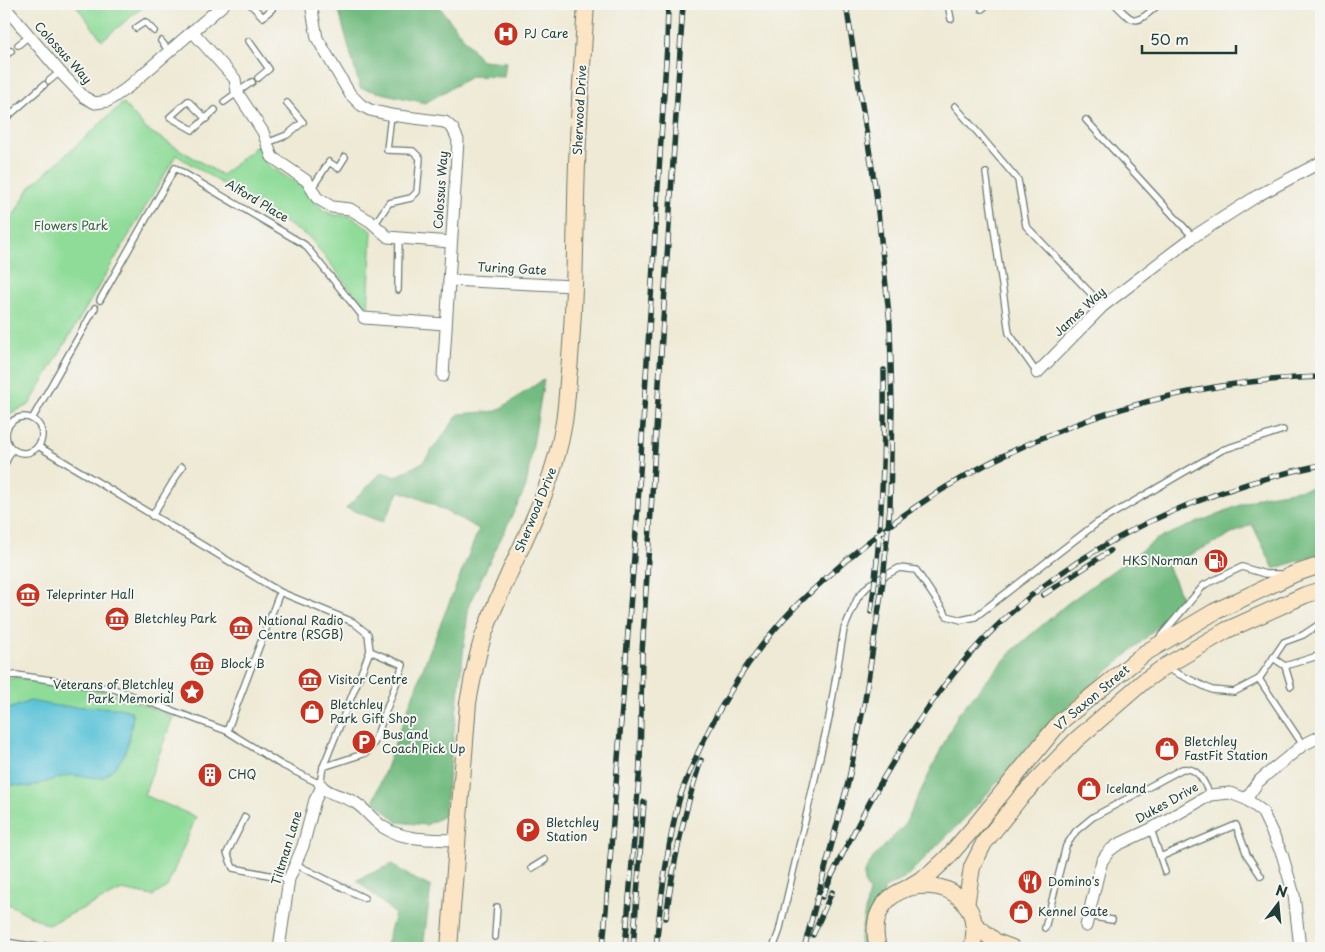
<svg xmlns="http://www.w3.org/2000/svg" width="1325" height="952" font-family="'Playpen Sans',sans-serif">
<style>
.green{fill:#8fdc99;stroke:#578c66}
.forest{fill:#73bc81;stroke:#497c5a}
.water{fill:#5bc3d8;stroke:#3d8086}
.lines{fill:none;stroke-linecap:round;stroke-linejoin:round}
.lane-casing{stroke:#687a6d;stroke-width:8}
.street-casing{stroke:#687a6d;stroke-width:13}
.secondary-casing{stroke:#687a6d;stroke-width:18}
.lane{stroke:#fff;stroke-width:5.5}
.street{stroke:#fff;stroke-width:11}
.secondary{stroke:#fce5c4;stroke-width:16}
.rail-casing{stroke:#1f3d34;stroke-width:5.5}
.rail{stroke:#f6f6f2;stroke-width:4;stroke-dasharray:11;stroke-linecap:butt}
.labels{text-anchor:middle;stroke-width:4;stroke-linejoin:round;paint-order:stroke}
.poi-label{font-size:12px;fill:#1f3d34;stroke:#f6f6f2;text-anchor:start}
.street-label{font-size:12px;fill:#1f3d34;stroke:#f6f6f2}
.park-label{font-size:12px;fill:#355d48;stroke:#f6f6f2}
</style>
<rect width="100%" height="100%" fill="#f6f6f2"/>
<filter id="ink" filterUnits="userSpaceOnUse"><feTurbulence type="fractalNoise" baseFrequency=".02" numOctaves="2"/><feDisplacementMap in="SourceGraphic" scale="10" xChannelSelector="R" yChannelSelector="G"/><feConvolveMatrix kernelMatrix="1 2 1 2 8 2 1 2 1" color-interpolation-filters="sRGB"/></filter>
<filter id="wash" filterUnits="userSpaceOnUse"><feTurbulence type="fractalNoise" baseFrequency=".0096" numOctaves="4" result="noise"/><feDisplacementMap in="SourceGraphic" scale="20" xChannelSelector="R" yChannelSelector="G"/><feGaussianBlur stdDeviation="1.12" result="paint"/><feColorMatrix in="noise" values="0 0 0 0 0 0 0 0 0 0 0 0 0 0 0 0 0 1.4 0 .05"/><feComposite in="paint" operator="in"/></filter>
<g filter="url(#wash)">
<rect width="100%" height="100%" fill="#efead6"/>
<g class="green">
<polygon points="75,4 147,4 102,40"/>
<polygon points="123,103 146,129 222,175 259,144 266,164 303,187 323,210 334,215 350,216 372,230 368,311 310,238 176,155 29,405 4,416 4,232 30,187"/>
<polygon points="15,677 114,693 173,717 144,795 196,817 167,887 153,896 122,890 48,925 4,902 4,681"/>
</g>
<g class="forest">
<polygon points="337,4 437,4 481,60 506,62 504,77 472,76 425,103 360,88"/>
<polygon points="544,379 526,487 469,604 444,816 426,825 397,822 374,800 428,655 479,529 428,502 400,491 383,522 346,508 382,472 396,477 423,462 459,414 497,411"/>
<polygon points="1321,486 1321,553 1274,569 1252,524 1167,566 1183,600 1149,635 1056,717 968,815 904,879 885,888 867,934 869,948 858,948 869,891 864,882 864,873 873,858 904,826 958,714 1012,651 1068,603 1157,539 1262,496"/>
<polygon points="392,864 411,877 431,887 423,948 385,948 395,914 357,880"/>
</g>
<path class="water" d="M30,701L57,706L119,708L131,711L133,716C127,747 129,758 102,778L69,775L29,787L12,785L4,781V715L9,709Z"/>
</g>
<g filter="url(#ink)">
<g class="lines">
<defs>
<g id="lane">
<polyline points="250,4 263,17 272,9"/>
<polyline points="948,4 951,19"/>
<polyline points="981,4 982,9 988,4"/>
<path d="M1115,4C1136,26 1136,24 1159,4"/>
<polyline points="136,28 145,22 154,31"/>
<polyline points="161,41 169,51"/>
<polyline points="249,41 269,69 258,78"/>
<polyline points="18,45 29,36"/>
<polyline points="4,57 11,51"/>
<polyline points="49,81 60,72"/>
<polyline points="224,102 252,82"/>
<polyline points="955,106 1018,180 1026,226 1103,306"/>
<polyline points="206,119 188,101 170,117 193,130 215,110"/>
<polyline points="4,120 44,85"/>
<polyline points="1086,120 1193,237"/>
<polyline points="267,143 287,135 303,122 287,103"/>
<polyline points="986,173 1009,333 1037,373"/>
<polyline points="312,188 329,162 338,168 345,157"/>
<polyline points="374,225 389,203 411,198 417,192 420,158 413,151 387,150 391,115"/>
<polyline points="398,290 399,239"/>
<polyline points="100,300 175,168 305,245 364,318"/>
<circle cx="24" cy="435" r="18"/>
<polyline points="32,419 95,308"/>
<polyline points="4,466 12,449"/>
<polyline points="152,516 182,467"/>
<polyline points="1160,637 1204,585 1242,567 1265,574 1282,574"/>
<polyline points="1273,658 1285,666 1321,655"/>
<polyline points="1285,666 1291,686"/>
<polyline points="1166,668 1212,690 1234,692 1259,679 1284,642 1303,635 1321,623"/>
<polyline points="4,676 16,675 114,689 227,731 280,764 320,784 323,767 370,651 368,634 353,622 280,592 38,446"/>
<polyline points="1259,679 1303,745"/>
<polyline points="227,731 280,592"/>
<polyline points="323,767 366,753 374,743 403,665 370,651"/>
<polyline points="245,817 227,853 233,868 289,879"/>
<polyline points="1151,829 1165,872"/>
<polyline points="1160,857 1236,825 1247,855 1261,876"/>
<polyline points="295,864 364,898"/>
<polyline points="532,868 545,860"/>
<polyline points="1088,916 1112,920"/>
<path d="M1045,928L1066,846L1076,831L1093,817L1182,769C1198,766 1204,782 1210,795"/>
<polyline points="495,937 497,907"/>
<polyline points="4,942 46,948"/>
<polyline points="773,948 779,932 829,718 844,629 858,597 870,584 899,568 916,570 947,616 961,620 975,617 1097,523 1222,450 1283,430"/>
</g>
<g id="street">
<polyline points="311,4 317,38 350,94 361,105 370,110 391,115 445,122 453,129 458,140 443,376"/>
<polyline points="4,6 60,72 84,97 95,103 108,101 127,88 224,4"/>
<polyline points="192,31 235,79 237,92 263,132 272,157 307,181 317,198 332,207 350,209 370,221 388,237 450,242"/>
<polyline points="449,280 574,286"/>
<polyline points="364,318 445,324"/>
<polyline points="1037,373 1103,306 1193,237 1257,196 1321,162"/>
<path d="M320,784C327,795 343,795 354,802C365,808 372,820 383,827C404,841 433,839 458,840"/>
<polyline points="1246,799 1258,782 1266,775 1303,745 1321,736"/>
<polyline points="1086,926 1098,875 1102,861 1109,851 1117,845 1151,829 1210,795 1230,793 1246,799 1262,811 1282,854 1294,895 1300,948"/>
<polyline points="46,948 51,948"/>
<polyline points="279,948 289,879 303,846 315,800 322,787"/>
</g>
<g id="secondary">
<polyline points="907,888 930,874 947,858 975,826 1060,722 1145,653 1214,612 1294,574 1321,565"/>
<polyline points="966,906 972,867 984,843 1019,799 1076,740 1144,681 1164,667 1227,630 1305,595 1321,590"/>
<polyline points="973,923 996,942 1012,948"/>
<path d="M449,948L468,703C472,681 476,659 483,637C508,564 552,500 564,422C566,409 567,395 568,381C574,321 575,260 576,200C577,134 582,69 586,4"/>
<path d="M878,948C856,866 993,864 972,948"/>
</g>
</defs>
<use href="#lane" class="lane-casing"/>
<use href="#street" class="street-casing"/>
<use href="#secondary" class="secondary-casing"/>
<use href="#lane" class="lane"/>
<use href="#street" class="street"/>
<use href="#secondary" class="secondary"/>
<defs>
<g id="rail">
<polyline points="1043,595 1110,551"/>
<path d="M871,612C882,532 885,450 884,370"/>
<path d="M822,897C835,867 851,838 866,809C903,742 944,676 1000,623C1087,540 1204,489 1321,465"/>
<path d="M666,918C673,864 684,812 701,760"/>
<polyline points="813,935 832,892"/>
<polyline points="603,948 637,519 667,45 668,4"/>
<polyline points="625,948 640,766 642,653 683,4"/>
<polyline points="633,948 644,802"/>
<path d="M656,948C659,914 663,881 669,847C673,827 676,805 684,786C709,721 747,656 796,606C813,589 832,573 850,557C981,445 1149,381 1321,377"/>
<polyline points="804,948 848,783 865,700 883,581 890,506 892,406 890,324 876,193 846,4"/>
</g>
</defs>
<use href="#rail" class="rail-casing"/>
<use href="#rail" class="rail"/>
</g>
</g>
<defs>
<symbol id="hospital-disc" viewBox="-11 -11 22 22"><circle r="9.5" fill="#c8321e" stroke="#f6f6f2"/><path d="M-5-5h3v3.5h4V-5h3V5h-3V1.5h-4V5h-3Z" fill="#fff"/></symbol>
<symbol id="fuel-disc" viewBox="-11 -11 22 22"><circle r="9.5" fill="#c8321e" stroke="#f6f6f2"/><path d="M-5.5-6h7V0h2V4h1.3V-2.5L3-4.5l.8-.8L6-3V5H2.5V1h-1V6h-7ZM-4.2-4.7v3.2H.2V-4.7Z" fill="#fff"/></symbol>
<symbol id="museum-disc" viewBox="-11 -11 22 22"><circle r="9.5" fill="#c8321e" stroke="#f6f6f2"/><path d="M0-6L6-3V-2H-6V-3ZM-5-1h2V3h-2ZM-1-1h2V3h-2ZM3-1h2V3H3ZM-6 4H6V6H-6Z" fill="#fff"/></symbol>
<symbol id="sight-disc" viewBox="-11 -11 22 22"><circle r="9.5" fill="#c8321e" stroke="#f6f6f2"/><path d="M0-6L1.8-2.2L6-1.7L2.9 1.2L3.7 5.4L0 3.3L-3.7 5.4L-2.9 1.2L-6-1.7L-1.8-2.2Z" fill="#fff"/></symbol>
<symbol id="shop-disc" viewBox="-11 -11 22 22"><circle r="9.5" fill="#c8321e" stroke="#f6f6f2"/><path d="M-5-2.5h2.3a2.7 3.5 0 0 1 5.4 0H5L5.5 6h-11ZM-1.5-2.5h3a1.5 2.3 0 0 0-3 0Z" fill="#fff"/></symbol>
<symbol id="parking-disc" viewBox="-11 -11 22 22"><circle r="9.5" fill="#c8321e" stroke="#f6f6f2"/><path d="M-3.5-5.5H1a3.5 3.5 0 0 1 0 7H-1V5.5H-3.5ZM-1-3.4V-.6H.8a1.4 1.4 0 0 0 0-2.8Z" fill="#fff"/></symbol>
<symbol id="building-disc" viewBox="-11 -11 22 22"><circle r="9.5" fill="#c8321e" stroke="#f6f6f2"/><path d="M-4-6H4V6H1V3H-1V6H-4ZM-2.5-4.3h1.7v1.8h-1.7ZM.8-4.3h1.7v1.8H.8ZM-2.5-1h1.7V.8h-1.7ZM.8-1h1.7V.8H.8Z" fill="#fff"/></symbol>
<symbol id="restaurant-disc" viewBox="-11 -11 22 22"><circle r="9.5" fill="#c8321e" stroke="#f6f6f2"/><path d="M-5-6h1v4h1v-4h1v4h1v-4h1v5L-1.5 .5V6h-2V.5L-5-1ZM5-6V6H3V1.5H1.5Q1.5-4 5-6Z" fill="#fff"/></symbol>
</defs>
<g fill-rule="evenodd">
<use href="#hospital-disc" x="492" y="20" width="28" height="28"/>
<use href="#fuel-disc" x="1202" y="547" width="28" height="28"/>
<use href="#museum-disc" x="14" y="581" width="28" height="28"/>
<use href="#museum-disc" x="103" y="605" width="28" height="28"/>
<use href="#museum-disc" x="227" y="614" width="28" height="28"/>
<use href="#museum-disc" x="188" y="650" width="28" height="28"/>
<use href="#museum-disc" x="296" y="666" width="28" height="28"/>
<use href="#sight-disc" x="178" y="678" width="28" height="28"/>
<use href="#shop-disc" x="298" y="698" width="28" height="28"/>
<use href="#parking-disc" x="350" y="728" width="28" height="28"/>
<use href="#shop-disc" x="1153" y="735" width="28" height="28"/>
<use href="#building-disc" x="196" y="761" width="28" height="28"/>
<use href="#shop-disc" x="1075" y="775" width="28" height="28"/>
<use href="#parking-disc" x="514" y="816" width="28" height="28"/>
<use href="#restaurant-disc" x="1016" y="868" width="28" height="28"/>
<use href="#shop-disc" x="1007" y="898" width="28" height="28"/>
</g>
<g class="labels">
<g class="poi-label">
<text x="524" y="38">PJ Care</text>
<text x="1198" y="565" text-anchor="end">HKS Norman</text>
<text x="46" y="599">Teleprinter Hall</text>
<text x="134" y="623">Bletchley Park</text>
<text x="258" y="625">National Radio<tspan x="258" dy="14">Centre (RSGB)</tspan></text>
<text x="220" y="668">Block B</text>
<text x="328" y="684">Visitor Centre</text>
<text x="174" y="689" text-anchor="end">Veterans of Bletchley<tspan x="174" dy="14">Park Memorial</tspan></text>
<text x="330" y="709">Bletchley<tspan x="330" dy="14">Park Gift Shop</tspan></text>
<text x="382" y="739">Bus and<tspan x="382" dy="14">Coach Pick Up</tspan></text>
<text x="1184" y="746">Bletchley<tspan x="1184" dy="14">FastFit Station</tspan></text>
<text x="228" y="779">CHQ</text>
<text x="1106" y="793">Iceland</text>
<text x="546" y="827">Bletchley<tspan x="546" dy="14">Station</tspan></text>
<text x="1048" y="886">Domino's</text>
<text x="1038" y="916">Kennel Gate</text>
</g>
<g class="street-label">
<text transform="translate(63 53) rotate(48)" y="4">Colossus Way</text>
<text transform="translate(580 110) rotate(-87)" y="4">Sherwood Drive</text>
<text transform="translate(441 190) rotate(-86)" y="4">Colossus Way</text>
<text transform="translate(257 201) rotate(31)" y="4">Alford Place</text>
<text transform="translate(512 269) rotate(3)" y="4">Turing Gate</text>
<text transform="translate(1080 312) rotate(-43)" y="4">James Way</text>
<text transform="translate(536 510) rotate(-68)" y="4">Sherwood Drive</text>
<text transform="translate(1092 698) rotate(-40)" y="4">V7 Saxon Street</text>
<text transform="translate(1167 803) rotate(-29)" y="4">Dukes Drive</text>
<text transform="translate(287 848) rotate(-73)" y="4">Tiltman Lane</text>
</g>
<g class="park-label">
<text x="71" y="230">Flowers Park</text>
</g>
</g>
<rect width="1325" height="952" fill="none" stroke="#f6f6f2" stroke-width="20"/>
<g transform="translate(1278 904) rotate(16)" stroke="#f6f6f2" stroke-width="4" paint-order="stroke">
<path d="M0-4L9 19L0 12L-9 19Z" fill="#1f3d34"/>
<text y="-8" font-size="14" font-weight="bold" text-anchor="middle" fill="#1f3d34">N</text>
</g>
<path d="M1142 45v8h94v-8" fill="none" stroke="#1f3d34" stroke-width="2.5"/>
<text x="1150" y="45" font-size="15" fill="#1f3d34" stroke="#f6f6f2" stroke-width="4" paint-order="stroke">50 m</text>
</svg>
